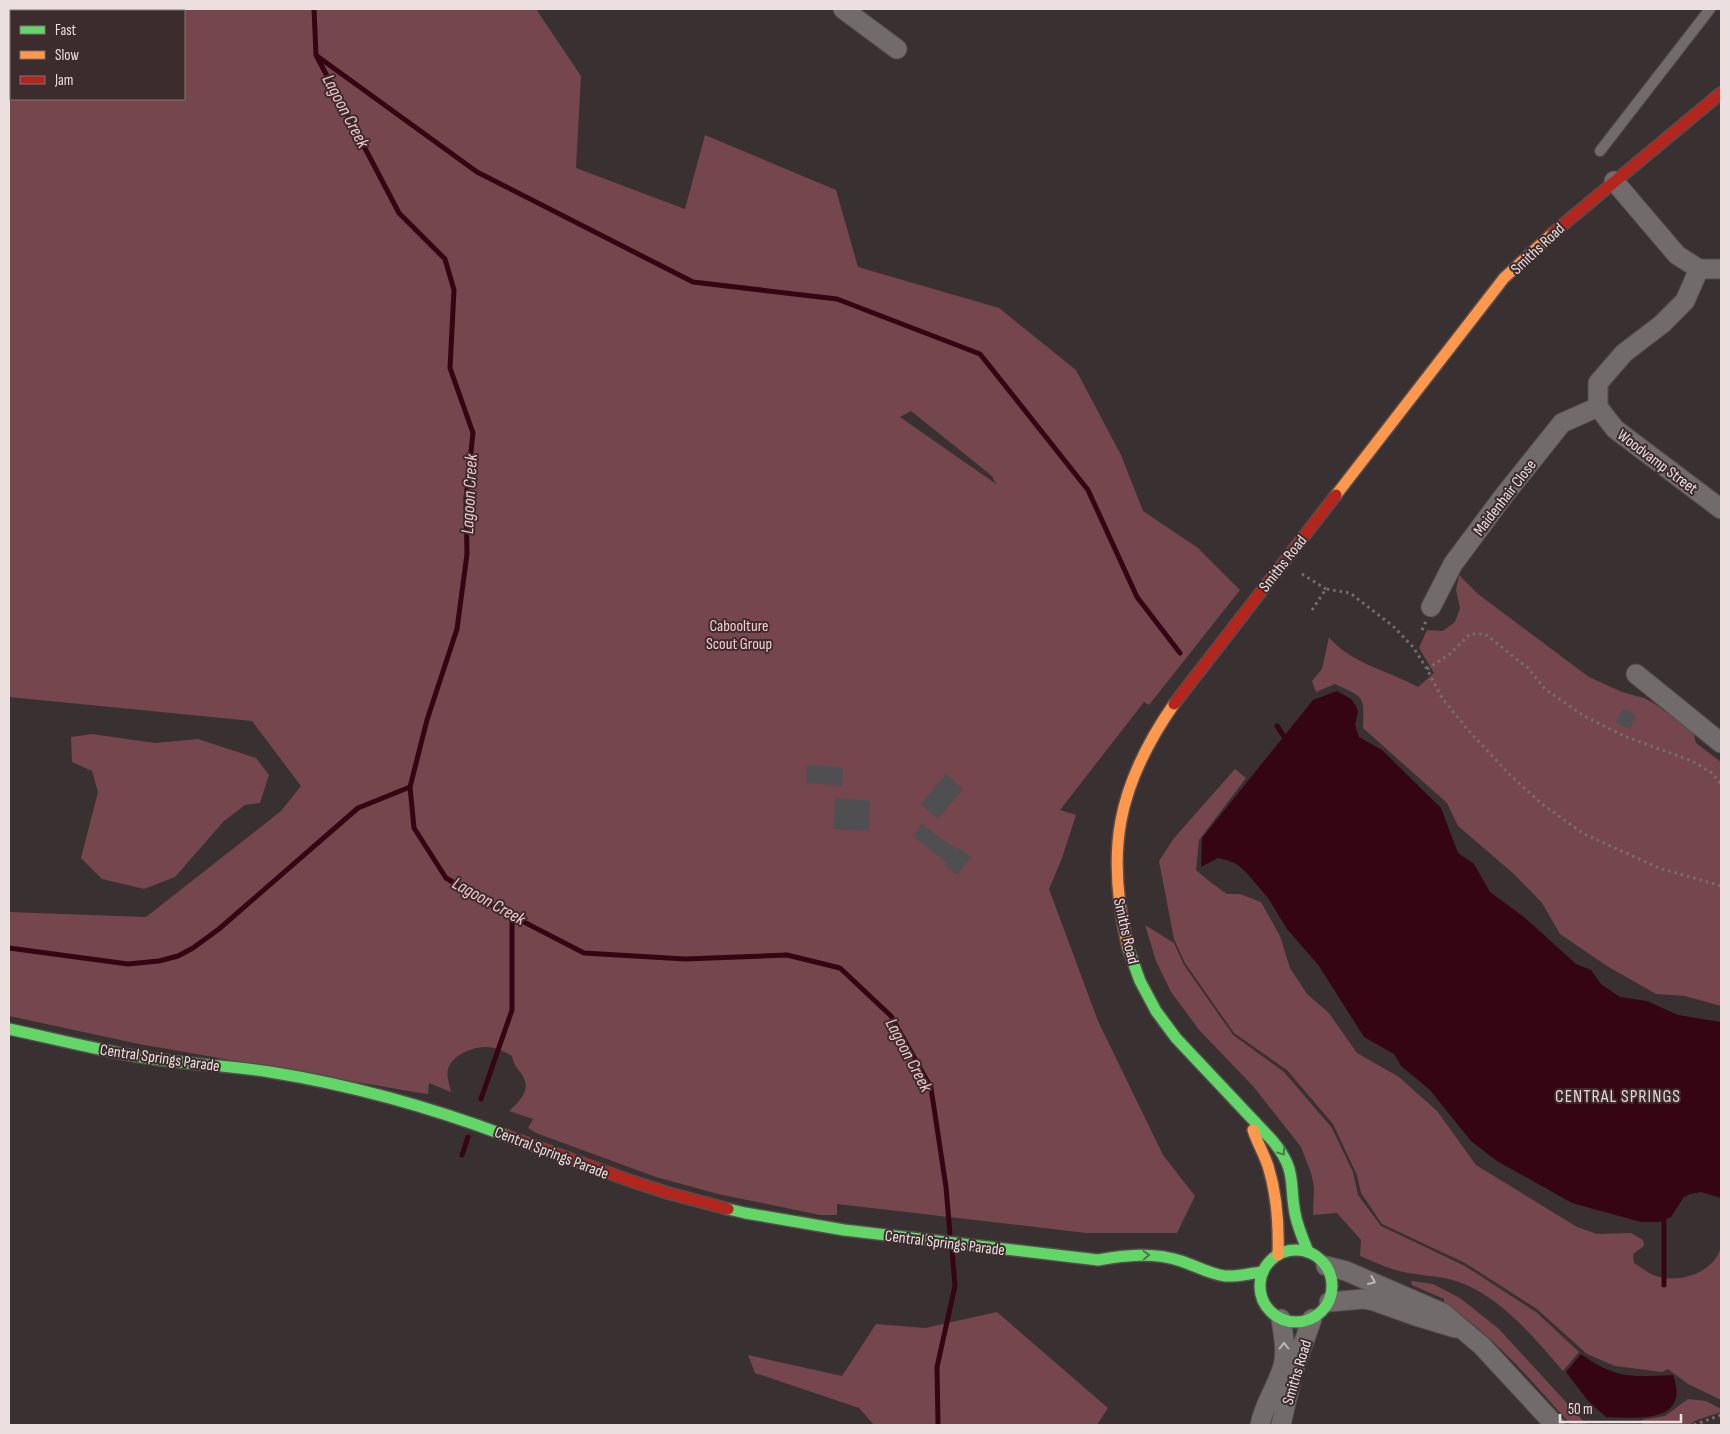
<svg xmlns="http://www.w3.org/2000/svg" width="1730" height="1434" font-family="'Sofia Sans Condensed',sans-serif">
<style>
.green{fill:#75464d;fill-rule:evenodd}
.water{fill:#360513}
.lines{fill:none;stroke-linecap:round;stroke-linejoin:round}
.stream{stroke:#360513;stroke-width:5}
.building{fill:#4f4e50}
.lane-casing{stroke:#544c4d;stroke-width:12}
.street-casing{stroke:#544c4d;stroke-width:21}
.fast-casing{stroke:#544c4d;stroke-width:14}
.slow-casing{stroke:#544c4d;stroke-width:14}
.jam-casing{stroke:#544c4d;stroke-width:14}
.path{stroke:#756f6f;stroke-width:3;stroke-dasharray:2.5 4;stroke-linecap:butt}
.lane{stroke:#726b6b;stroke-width:10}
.street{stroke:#726b6b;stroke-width:19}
.fast{stroke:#63d668;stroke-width:11}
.slow{stroke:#ff974d;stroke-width:11}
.jam{stroke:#b3261e;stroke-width:11}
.oneway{stroke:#4e7848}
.oneway2{stroke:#c1b6b7}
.labels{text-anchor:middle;stroke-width:4;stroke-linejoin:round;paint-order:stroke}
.street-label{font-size:16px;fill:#ebdfe0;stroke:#3d2c2e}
.park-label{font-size:16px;fill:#facbd0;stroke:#3d2c2e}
.water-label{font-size:18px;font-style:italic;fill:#f4c5cb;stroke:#3d2c2e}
.neighbourhood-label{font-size:18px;letter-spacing:1px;fill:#ead3d5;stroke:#3d2c2e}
</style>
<rect width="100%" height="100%" fill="#393031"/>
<g class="green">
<path d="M9,9H536L581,76L576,168L685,209L705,135L836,190L858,267L999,308L1076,370L1121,455L1143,511L1198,548L1240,590L1149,705L1144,702L1060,810L1076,815L1062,858L1049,889L1098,1021L1163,1155L1195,1196L1177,1233H1086L837,1204V1215H820L718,1194L656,1177L536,1133L528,1128L533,1119L509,1111C517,1104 529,1093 525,1081C522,1071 515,1070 512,1056C507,1053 500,1049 494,1048C479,1044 453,1053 448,1069C446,1076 450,1086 451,1092L429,1083L428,1094L414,1092L139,1044L9,1016V912L146,917L281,811L301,786L252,721L9,697ZM11,11H184V99H11ZM911,411L992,476L996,484L900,417Z"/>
<path d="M1459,575L1478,594L1589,677L1622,692L1644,698L1655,704L1693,732L1696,743L1721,762V1006L1685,996L1656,994L1607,966L1560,934L1542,903L1514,874L1458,826L1447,803L1363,728C1364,695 1365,698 1335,684L1316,692L1312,681L1322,669L1329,637C1350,663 1389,671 1418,687L1434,673L1419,648L1427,630L1443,631L1455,622L1460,608L1456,590Z"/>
<polygon points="92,734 155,743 198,739 256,758 269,775 260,803 245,805 224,821 175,877 144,889 102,879 81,858 98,792 92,771 72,762 71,737"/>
<path d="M1235,769L1246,778L1199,840L1196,870L1209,881L1227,894H1240L1261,902L1280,936L1290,968L1307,994L1329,1013L1357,1053L1399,1077L1437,1111L1476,1165L1577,1227L1597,1234L1631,1233L1643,1240L1644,1246L1633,1254L1634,1263C1640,1267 1647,1272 1653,1275C1678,1285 1714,1273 1721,1247V1400L1688,1384L1668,1369L1662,1372L1615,1366L1587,1354L1537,1309L1465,1263L1382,1224L1361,1193L1357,1175L1333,1124L1287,1070L1234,1033L1185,963L1174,939L1159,861L1174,838Z"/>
<path d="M1145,925L1174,943L1184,965L1233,1035L1284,1072L1332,1128L1353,1172L1358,1195L1381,1226L1465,1266L1536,1312L1579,1352L1563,1371C1533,1337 1501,1296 1456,1281C1437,1275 1418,1276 1399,1271C1386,1268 1373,1261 1360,1256L1361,1240L1337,1213L1313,1215L1314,1187L1311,1173L1301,1147L1253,1086L1200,1031L1171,992L1156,961Z"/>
<path d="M1411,1281L1433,1284L1460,1298L1499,1329L1587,1425H1571C1532,1382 1494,1335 1444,1303V1299L1412,1285Z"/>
<polygon points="997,1312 1108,1408 1097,1425 874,1425 859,1408 755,1373 748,1355 842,1376 876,1324 925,1328"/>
<polygon points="1688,1399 1706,1401 1721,1409 1721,1412 1697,1420 1689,1425 1642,1425 1641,1420 1665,1416"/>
</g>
<g class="water">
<polygon points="1337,691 1351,699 1356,706 1358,712 1355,725 1359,737 1382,750 1441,808 1458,853 1474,864 1490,892 1524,917 1576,964 1591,970 1601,984 1620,997 1647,1001 1678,1015 1721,1022 1721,1198 1701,1192 1690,1194 1684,1197 1671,1217 1659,1222 1641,1222 1572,1203 1497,1161 1471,1141 1430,1090 1401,1066 1394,1054 1364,1037 1319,966 1287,929 1268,898 1245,871 1235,863 1223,859 1218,858 1201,867 1202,838 1313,700"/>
<path d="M1581,1354C1616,1379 1632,1377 1673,1375C1691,1424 1637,1418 1606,1417L1589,1402L1566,1372Z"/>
</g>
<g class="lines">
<g class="stream">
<polyline points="314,9 316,55 399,213 445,259 454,290 450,368 473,433 466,498 467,554 457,629 427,720 410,787 414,828 446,878 493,906 584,953 685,959 787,955 840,968 891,1016 931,1088 946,1187 950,1234"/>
<polyline points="317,56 477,172 693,282 837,299 980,354 1088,490 1137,597 1180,653"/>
<polyline points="1277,726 1287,741"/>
<polyline points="9,948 128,964 159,961 178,956 193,948 219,929 358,808 410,787"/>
<polyline points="481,1099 512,1010 512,915"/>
<polyline points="462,1155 468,1137"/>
<polyline points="1664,1285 1664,1213"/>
<polyline points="938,1425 937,1367 955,1286 952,1250"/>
</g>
</g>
<g class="building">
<polygon points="1623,709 1636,715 1630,729 1616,723"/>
<polygon points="807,765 843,768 842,786 806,783"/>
<polygon points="946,774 963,789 938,819 921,804"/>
<polygon points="835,798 870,801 869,831 833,829"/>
<polygon points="922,824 957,850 959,848 971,857 957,875 945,866 947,863 913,836"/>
</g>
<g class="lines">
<defs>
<polyline id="lane" points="1600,151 1710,9"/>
<g id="street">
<polyline points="843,9 897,49"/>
<polyline points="1614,181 1677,255 1699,269 1721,269"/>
<polyline points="1699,269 1685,301 1662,324 1624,353 1598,383 1598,407 1615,429 1721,509"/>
<polyline points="1431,607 1453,564 1502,498 1562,423 1598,407"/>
<polyline points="1636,674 1721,743"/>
<polyline points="1326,1266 1346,1271 1443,1313 1482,1346 1555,1425"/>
<polyline points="1329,1302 1363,1299 1374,1301 1419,1317 1455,1328"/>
<path d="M1260,1425C1264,1404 1277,1387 1283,1366C1287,1350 1283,1334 1281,1319"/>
<polyline points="1281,1425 1293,1372 1312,1319"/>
</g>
<g id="fast">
<path d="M1128,948L1140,981L1156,1011L1176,1038L1272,1140C1299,1172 1288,1184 1296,1218C1299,1230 1304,1241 1308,1252"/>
<path d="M9,1029C51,1038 93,1049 135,1056C179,1064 225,1065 270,1072C351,1085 430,1107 507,1136"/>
<path d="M728,1209L745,1213L844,1230L1098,1260C1126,1255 1154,1252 1181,1261C1196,1266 1210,1274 1225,1276C1238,1277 1250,1273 1263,1272"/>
<circle cx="1296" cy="1286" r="36"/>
</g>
<g id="slow">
<polyline points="1336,495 1504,278 1553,233"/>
<path d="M1128,948C1105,851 1117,786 1174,704"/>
<path d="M1253,1130C1257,1142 1264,1154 1268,1166C1277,1195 1279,1225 1278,1255"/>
</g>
<g id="jam">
<polyline points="1553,233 1721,93"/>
<polyline points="1174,704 1336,495"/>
<polyline points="507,1136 631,1181 668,1193 728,1209"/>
</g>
</defs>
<use href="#lane" class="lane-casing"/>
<use href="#street" class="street-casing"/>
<use href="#fast" class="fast-casing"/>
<use href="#slow" class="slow-casing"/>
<use href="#jam" class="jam-casing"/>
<g class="path">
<polyline points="1302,574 1326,589"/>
<polyline points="1312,610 1326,589 1350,593 1393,626 1413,647 1427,669 1442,698 1469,731 1510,775 1542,804 1584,834 1659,868 1721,886"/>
<polyline points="1422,630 1426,621"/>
<polyline points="1427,669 1450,654 1470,634 1485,634 1528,668 1545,689 1584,716 1624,736 1692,761 1712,773 1721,784"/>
<polyline points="1694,1425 1721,1415"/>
</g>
<use href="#lane" class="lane"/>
<use href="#street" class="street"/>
<use href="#fast" class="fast"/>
<use href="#slow" class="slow"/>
<use href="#jam" class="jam"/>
</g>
<defs><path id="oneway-chevron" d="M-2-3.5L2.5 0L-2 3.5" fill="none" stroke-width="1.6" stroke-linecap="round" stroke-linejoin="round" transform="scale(1.25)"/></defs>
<g class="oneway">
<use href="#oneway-chevron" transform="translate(1282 1152) rotate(56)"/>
<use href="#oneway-chevron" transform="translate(1146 1255) rotate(-2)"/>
</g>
<g class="oneway2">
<use href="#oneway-chevron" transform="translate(1372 1281) rotate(23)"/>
<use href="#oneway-chevron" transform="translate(1284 1346) rotate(-90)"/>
</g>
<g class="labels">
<g class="street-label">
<text transform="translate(1537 248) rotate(-43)" y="6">Smiths Road</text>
<text transform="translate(1658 461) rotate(37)" y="6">Woodvamp Street</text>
<text transform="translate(1504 497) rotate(-52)" y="6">Maidenhair Close</text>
<text transform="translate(1282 563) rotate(-52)" y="6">Smiths Road</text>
<text transform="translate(1127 931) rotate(77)" y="6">Smiths Road</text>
<text transform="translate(160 1057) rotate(8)" y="6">Central Springs Parade</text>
<text transform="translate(552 1152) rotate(21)" y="6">Central Springs Parade</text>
<text transform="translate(945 1242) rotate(7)" y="6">Central Springs Parade</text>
<text transform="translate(1296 1372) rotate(-73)" y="6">Smiths Road</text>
</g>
<g class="park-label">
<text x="739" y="631">Caboolture<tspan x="739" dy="18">Scout Group</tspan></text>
</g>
<g class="water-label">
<text transform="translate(346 111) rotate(62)" y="6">Lagoon Creek</text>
<text transform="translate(469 494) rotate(-87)" y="6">Lagoon Creek</text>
<text transform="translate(489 901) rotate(29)" y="6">Lagoon Creek</text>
<text transform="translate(909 1055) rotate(62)" y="6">Lagoon Creek</text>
</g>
<g class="neighbourhood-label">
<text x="1618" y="1102">CENTRAL SPRINGS</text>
</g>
</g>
<rect width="1730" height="1434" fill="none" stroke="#ebdfe0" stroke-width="20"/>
<rect x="10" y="10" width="175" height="90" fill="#3d2c2e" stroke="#837475"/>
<rect x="20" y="26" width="25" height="8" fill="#63d668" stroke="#837475"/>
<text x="55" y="35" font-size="15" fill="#ebdfe0">Fast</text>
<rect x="20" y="51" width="25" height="8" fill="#ff974d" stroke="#837475"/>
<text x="55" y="60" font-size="15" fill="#ebdfe0">Slow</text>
<rect x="20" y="76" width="25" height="8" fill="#b3261e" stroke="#837475"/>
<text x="55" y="85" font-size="15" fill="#ebdfe0">Jam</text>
<path d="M1560 1414v8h121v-8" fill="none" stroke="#ebdfe0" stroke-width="2.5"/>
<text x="1568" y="1414" font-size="15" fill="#ebdfe0" stroke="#3d2c2e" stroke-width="4" paint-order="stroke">50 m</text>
</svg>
